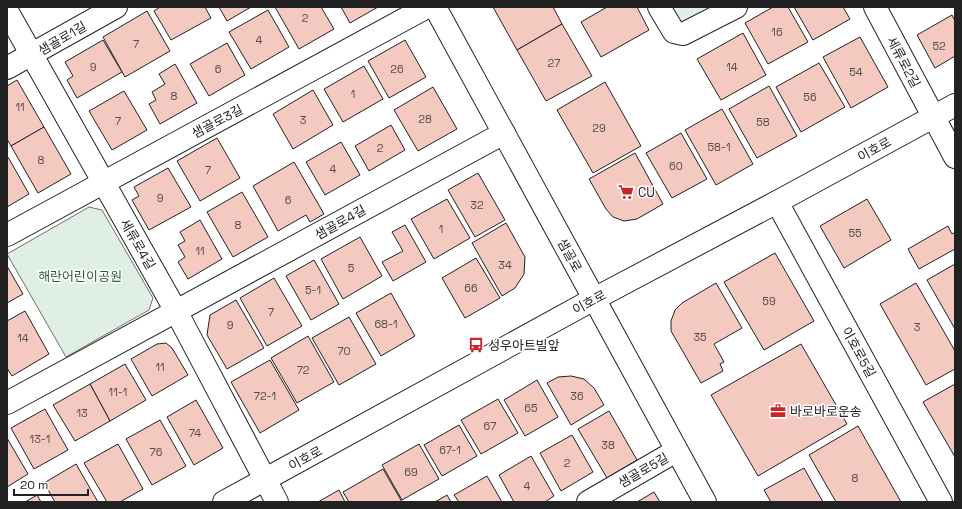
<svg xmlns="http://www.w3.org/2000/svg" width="962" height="509" font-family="'Space Grotesk','Noto Sans KR',sans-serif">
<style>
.green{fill:#e0efe3;stroke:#6f6f6f}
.building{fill:#f3c9c0;stroke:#222}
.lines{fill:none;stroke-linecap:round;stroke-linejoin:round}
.minor-casing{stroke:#222;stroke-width:24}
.tertiary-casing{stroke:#222;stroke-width:24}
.minor{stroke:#fff;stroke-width:22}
.tertiary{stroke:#fff;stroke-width:22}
.labels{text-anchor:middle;stroke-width:3;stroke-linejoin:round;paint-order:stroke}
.number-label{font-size:11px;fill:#564c4a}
.street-label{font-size:13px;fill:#222;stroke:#fff}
.poi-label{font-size:13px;fill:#222;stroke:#fff;text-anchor:start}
.park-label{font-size:13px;fill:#2f5e38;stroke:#fff}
</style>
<rect width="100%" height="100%" fill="#fff"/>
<g class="green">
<polygon points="667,7 716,7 687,24 675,20"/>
<polygon points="89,207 102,210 153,298 149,310 66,357 7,254"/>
</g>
<g class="building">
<polygon points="160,7 205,7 211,18 171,40 154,11"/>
<polygon points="219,7 251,7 227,21"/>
<polygon points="275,7 321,7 334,29 299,49"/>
<polygon points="341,7 378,7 350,23"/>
<polygon points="493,7 553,7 562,24 517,50"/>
<polygon points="607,7 637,7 649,30 601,57 581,22"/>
<polygon points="773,7 788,7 808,42 768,64 745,23"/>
<polygon points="794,7 843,7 850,19 813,40"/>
<polygon points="268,10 289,47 251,69 229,32"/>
<polygon points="147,11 170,51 125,77 103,37"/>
<polygon points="952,15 955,21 955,56 935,68 917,35"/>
<polygon points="562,24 592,76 546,101 517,50"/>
<polygon points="743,33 766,75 721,100 697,59"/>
<polygon points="860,37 888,87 851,108 823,57"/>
<polygon points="103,40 122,72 77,98 67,80 73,76 65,62"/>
<polygon points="405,40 426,77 389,98 368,61"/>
<polygon points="227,43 245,75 209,96 190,64"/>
<polygon points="819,63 845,107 801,132 776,87"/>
<polygon points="175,64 197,103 160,124 149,104 156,100 152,92 165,84 159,74"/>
<polygon points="364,66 383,99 343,122 324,89"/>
<polygon points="17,80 44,127 11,146 7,139 7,86"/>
<polygon points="605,82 641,146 593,173 557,110"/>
<polygon points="769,86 797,136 757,158 729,109"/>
<polygon points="433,87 457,129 418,151 394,110"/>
<polygon points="313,90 333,125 293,149 273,114"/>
<polygon points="124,91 147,130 112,150 89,111"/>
<polygon points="722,109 753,164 716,185 685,130"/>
<polygon points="391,125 405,150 369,171 355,146"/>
<polygon points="44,127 71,174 38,193 11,146"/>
<polygon points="681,133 707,179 672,198 646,153"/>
<polygon points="217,138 240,178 200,201 177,161"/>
<polygon points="341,142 360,175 325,195 306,162"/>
<polygon points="635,153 663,204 637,219 624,221 613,217 606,209 589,179"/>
<polygon points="8,157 29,194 7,207 7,158"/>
<polygon points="294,162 324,214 310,222 306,215 278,231 253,186"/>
<polygon points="168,168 191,207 149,230 132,200 139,196 134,187"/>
<polygon points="478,173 505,220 475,237 448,190"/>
<polygon points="242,192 268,237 233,257 207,212"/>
<polygon points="447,199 470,238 434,259 411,219"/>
<polygon points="867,199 891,240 844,268 820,226"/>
<polygon points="200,220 222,259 188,279 178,262 185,257 178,245 185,241 180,232"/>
<polygon points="506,223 525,257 524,274 515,288 502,296 472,243"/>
<polygon points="405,225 426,262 393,281 382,262 403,251 392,232"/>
<polygon points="948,226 952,234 955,232 955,249 919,269 908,249"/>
<polygon points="360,237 382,276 343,299 321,259"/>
<polygon points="775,253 814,321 764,350 724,282"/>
<polygon points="476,258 500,298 465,318 442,278"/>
<polygon points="314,260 339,304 311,320 286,276"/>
<polygon points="955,264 955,329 927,280"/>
<polygon points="7,266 23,294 7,303"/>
<polygon points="274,278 302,326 267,346 240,298"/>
<polygon points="716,283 742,328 714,344 724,362 720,364 723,371 701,383 671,331 671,321 675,310 682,303"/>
<polygon points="916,283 955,351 955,369 926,385 880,304"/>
<polygon points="391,293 415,336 381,356 356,313"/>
<polygon points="236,300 264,348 227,369 207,335 210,315"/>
<polygon points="25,311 49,354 12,376 7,368 7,321"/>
<polygon points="349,317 376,364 339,385 312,338"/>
<polygon points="308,336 334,382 297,403 271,358"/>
<polygon points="166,343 172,348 188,375 152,396 131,359 157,344"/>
<polygon points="801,344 847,424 758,476 711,395"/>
<polygon points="270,360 299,410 260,433 231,382"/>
<polygon points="125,364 146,400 110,421 90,384"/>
<polygon points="571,376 584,379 594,388 604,405 571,425 547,383 558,377"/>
<polygon points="537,380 558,417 525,436 504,400"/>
<polygon points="90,384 110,421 75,441 53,405"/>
<polygon points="955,384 955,457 923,402"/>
<polygon points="498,399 518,433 481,454 461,420"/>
<polygon points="196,400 223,448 194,465 167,417"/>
<polygon points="45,409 68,450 34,469 11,428"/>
<polygon points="609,411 637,460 607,478 578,429"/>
<polygon points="160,420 186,466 152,485 126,439"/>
<polygon points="459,425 477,456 442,476 424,445"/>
<polygon points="858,426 901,502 836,502 809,455"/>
<polygon points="572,435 593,472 561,491 540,453"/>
<polygon points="7,438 28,474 7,487"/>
<polygon points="118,444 143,489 120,502 107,502 84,463"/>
<polygon points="419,444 439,479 402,500 382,465"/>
<polygon points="531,456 554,496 545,502 514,502 499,475"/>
<polygon points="76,464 98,502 55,502 44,483"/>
<polygon points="804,468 823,502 771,502 764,490"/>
<polygon points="383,469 402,502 349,502 343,492"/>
<polygon points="487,476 502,502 459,502 454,495"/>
<polygon points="339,490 345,502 318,502"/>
<polygon points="654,492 660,502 637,502"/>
<polygon points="37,495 41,502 25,502"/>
<polygon points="447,495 451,502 435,502"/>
</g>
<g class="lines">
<defs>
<g id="minor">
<polyline points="659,7 674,32 683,34 736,7"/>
<polyline points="875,7 955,157"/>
<polyline points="7,11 176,311 277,502"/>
<polyline points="7,68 116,7"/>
<polyline points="777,202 941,502"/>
<polyline points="7,235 427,7"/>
<polyline points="7,403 504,133"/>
<polyline points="588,502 676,451"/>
</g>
<g id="tertiary">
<polyline points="435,7 705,502"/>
<polyline points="224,502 594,299 777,202 955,105"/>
</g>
</defs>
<use href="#minor" class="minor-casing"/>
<use href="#tertiary" class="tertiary-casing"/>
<use href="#minor" class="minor"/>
<use href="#tertiary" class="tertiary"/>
</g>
<defs>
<symbol id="supermarket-bare" viewBox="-9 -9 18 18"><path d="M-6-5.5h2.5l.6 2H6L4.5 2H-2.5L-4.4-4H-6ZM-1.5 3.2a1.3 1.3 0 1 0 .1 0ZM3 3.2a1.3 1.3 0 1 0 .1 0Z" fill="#c62828" stroke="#fff" stroke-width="2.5" paint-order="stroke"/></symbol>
<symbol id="bus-bare" viewBox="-9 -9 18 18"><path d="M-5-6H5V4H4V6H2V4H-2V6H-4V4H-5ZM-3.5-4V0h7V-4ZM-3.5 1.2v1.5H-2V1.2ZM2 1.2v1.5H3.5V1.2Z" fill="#c62828" stroke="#fff" stroke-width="2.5" paint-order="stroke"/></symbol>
<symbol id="office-bare" viewBox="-9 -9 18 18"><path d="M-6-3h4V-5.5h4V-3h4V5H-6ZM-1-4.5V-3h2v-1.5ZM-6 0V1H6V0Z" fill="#c62828" stroke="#fff" stroke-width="2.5" paint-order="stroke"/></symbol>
</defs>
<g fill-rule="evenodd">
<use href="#supermarket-bare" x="615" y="181" width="22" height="22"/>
<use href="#bus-bare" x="465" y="334" width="22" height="22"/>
<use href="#office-bare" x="767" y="400" width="22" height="22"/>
</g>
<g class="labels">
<g class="number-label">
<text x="305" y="22">2</text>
<text x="777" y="36">16</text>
<text x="259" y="44">4</text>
<text x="136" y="48">7</text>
<text x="939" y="50">52</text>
<text x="554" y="67">27</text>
<text x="93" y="71">9</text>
<text x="732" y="71">14</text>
<text x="218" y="73">6</text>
<text x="397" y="73">26</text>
<text x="856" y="76">54</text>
<text x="353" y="98">1</text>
<text x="174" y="100">8</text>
<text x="810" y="101">56</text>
<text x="20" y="111">11</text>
<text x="425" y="123">28</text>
<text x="303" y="124">3</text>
<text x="118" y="125">7</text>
<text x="763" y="126">58</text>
<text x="599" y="132">29</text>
<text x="719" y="151">58-1</text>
<text x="380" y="152">2</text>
<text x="41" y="164">8</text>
<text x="676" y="170">60</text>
<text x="333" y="173">4</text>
<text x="208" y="174">7</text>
<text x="160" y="202">9</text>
<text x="288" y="204">6</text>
<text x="477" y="209">32</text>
<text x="238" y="229">8</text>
<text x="441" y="233">1</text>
<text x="855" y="237">55</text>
<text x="200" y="255">11</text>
<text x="505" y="269">34</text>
<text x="351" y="272">5</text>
<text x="471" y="292">66</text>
<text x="313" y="294">5-1</text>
<text x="769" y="305">59</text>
<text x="271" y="316">7</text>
<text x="386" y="328">68-1</text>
<text x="230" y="329">9</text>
<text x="917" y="331">3</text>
<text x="700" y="341">35</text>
<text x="23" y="342">14</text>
<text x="344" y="355">70</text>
<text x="160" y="371">11</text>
<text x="303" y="374">72</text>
<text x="118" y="396">11-1</text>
<text x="265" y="400">72-1</text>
<text x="577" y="400">36</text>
<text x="531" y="412">65</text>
<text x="82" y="417">13</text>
<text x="490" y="430">67</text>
<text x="195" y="437">74</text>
<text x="40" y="443">13-1</text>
<text x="608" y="449">38</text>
<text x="450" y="454">67-1</text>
<text x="156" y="456">76</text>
<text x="567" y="467">2</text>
<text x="411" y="476">69</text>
<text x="855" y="482">8</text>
<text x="527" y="490">4</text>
</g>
<g class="street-label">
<text transform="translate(62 38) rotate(-30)" y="5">샘골로1길</text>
<text transform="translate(904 62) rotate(62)" y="5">세류로2길</text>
<text transform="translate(217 121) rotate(-28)" y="5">샘골로3길</text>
<text transform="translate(874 149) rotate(-29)" y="5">이호로</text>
<text transform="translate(340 222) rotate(-29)" y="5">샘골로4길</text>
<text transform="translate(138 244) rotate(60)" y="5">세류로4길</text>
<text transform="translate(570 255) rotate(61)" y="5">샘골로</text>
<text transform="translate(589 302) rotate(-28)" y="5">이호로</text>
<text transform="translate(859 352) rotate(61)" y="5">이호로5길</text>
<text transform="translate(305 458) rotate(-29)" y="5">이호로</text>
<text transform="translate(643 470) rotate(-30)" y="5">샘골로5길</text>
</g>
<g class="poi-label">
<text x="638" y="197">CU</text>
<text x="488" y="350">성우아트빌앞</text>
<text x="790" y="416">바로바로운송</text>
</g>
<g class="park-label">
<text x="80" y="281">해란어린이공원</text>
</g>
</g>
<rect width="962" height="509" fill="none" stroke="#222222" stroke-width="16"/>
<path d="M14 489v6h74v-6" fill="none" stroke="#222222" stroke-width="2"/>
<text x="20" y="489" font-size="12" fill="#222222" stroke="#ffffff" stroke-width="3" paint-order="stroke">20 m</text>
</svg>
